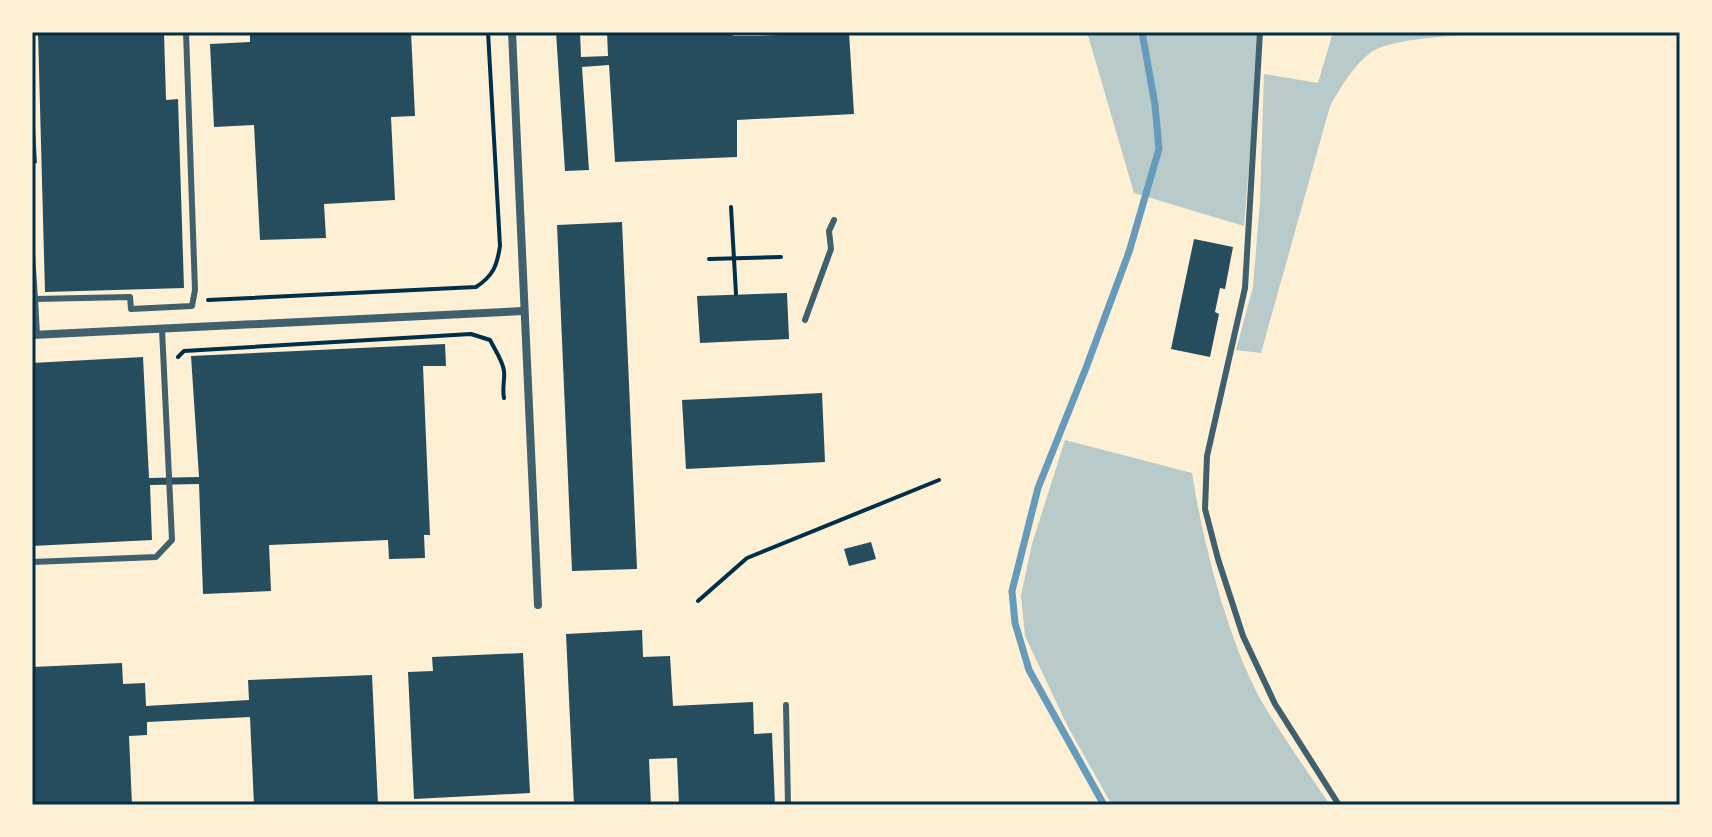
<svg xmlns="http://www.w3.org/2000/svg" width="1712" height="837" font-family="'Space Grotesk',sans-serif">
<style>
.green{fill:#b9caca}
.lines{fill:none;stroke-linecap:round;stroke-linejoin:round}
.stream{stroke:#669bbc;stroke-width:7}
.building{fill:#264d5e}
.path{stroke:#003049;stroke-width:4}
.service{stroke:#3f606c;stroke-width:6}
.minor{stroke:#3f606c;stroke-width:8}
.neatline{fill:none;stroke:#003049;stroke-width:3}
</style>
<rect width="100%" height="100%" fill="#fdf0d5"/>
<g class="green">
<polygon points="1087,32 1260,32 1244,226 1134,193"/>
<path d="M1333,32H1597C1553,33 1400,30 1370,53C1352,67 1341,87 1330,106L1261,353L1236,350L1253,287L1260,202L1264,74L1318,83Z"/>
<path d="M1065,440L1192,473C1203,543 1228,641 1262,702C1283,737 1307,771 1330,805H1112L1068,727L1025,636L1021,595L1032,544Z"/>
</g>
<g class="lines">
<polyline class="stream" points="1104,805 1029,670 1015,623 1012,591 1038,488 1086,368 1129,252 1159,149 1155,105 1142,32"/>
</g>
<g class="building">
<polygon points="38,32 164,32 166,100 178,99 184,288 45,292"/>
<polygon points="250,32 411,32 415,116 391,117 395,200 324,204 326,238 260,240 254,125 214,127 210,44 250,42"/>
<polygon points="556,32 580,32 581,57 608,56 607,32 733,32 733,36 759,36 849,32 854,114 737,120 737,157 615,162 609,65 582,67 589,170 565,171"/>
<polygon points="32,127 35,127 37,163 32,164"/>
<polygon points="622,222 637,569 572,571 557,225"/>
<polygon points="1194,239 1233,247 1225,289 1220,288 1215,312 1219,314 1210,357 1171,349"/>
<polygon points="787,293 789,339 700,343 697,296"/>
<polygon points="445,344 446,366 423,366 430,535 424,535 425,558 389,559 388,540 269,545 271,591 203,594 199,484 150,485 152,540 32,546 32,363 143,357 149,478 199,477 191,356"/>
<polygon points="822,393 825,462 686,469 682,400"/>
<polygon points="871,542 876,559 849,566 844,549"/>
<polygon points="642,630 643,657 670,656 673,706 753,702 754,734 772,733 775,805 679,805 677,758 649,759 651,805 574,805 566,634"/>
<polygon points="523,653 530,793 414,799 408,672 433,671 432,657"/>
<polygon points="122,663 123,684 145,683 146,706 249,700 248,680 372,675 378,805 254,805 250,717 147,722 147,735 129,736 132,805 32,805 32,667"/>
</g>
<g class="lines">
<g class="path">
<polyline points="731,207 736,294"/>
<polyline points="709,259 781,257"/>
<path d="M208,300L476,287C493,276 497,266 500,246L488,32"/>
<path d="M178,357L184,351L471,334L490,340C495,350 503,361 504,371C505,380 502,388 504,398"/>
<polyline points="698,601 747,558 939,480"/>
</g>
<g class="service">
<polyline points="1260,32 1245,288 1207,456 1205,509 1218,559 1243,636 1275,704 1339,805"/>
<polyline points="32,253 35,299 130,297 131,309 192,306 195,290 186,32"/>
<polyline points="35,299 37,335"/>
<polyline points="805,320 831,249 829,231 834,220"/>
<polyline points="32,562 156,557 172,540 162,329"/>
<polyline points="786,705 788,805"/>
</g>
<g class="minor">
<polyline points="512,32 538,605"/>
<polyline points="32,335 523,311"/>
</g>
</g>
<rect width="1712" height="837" fill="none" stroke="#fdf0d5" stroke-width="68"/>
<rect x="34" y="34" width="1644" height="769" class="neatline"/>
</svg>
